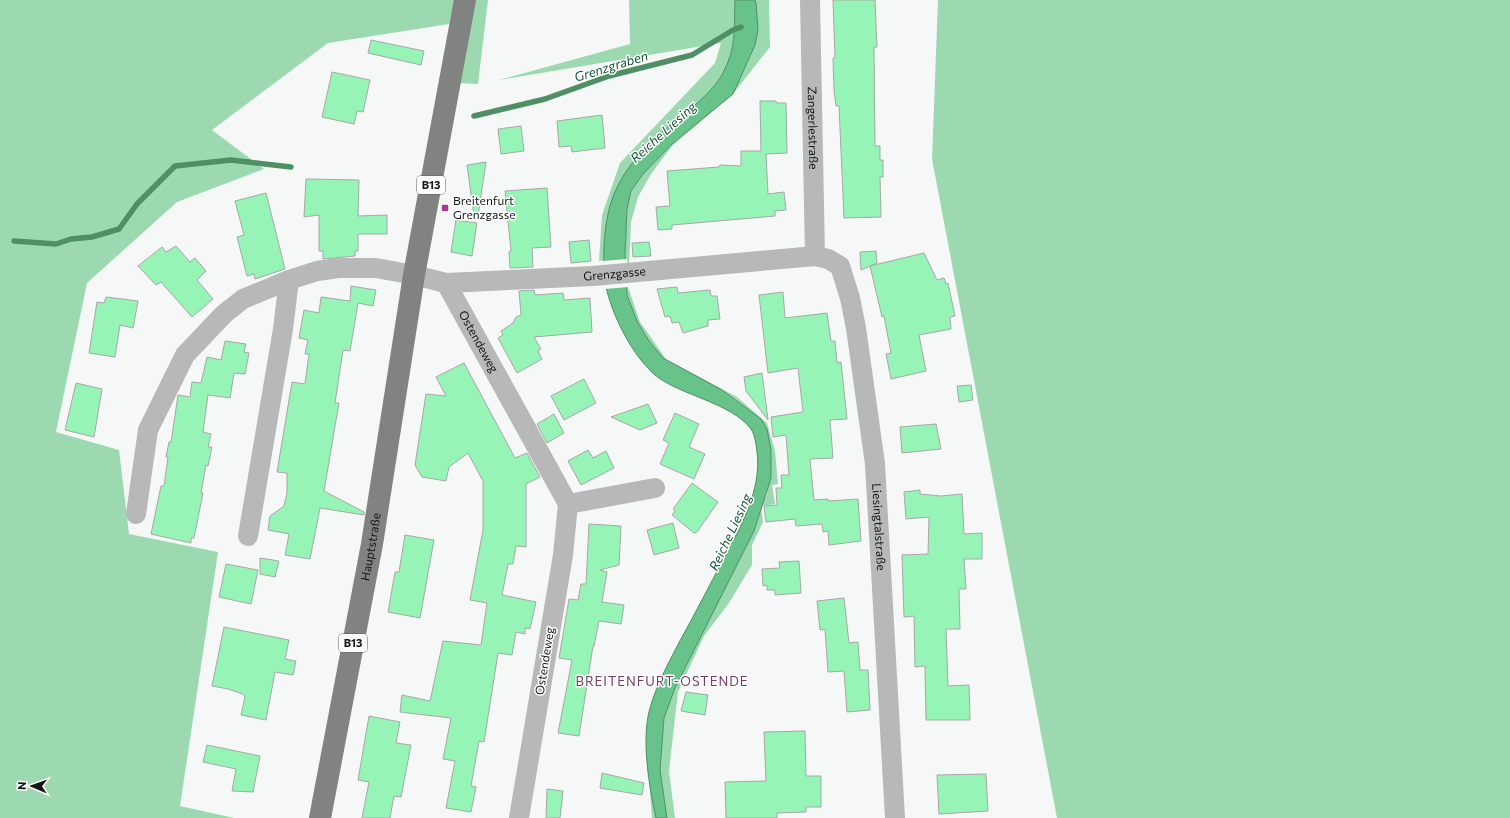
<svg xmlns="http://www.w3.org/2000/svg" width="1510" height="818" viewBox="0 0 1510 818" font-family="Commissioner,sans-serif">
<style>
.green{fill:#9dd9b0}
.water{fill:#67c389;stroke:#4e8f66}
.pier{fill:#f5f8f6}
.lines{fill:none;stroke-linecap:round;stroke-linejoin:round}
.stream{stroke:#4e8f66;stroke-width:5.5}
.building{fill:#97f4b7;stroke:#a5a8a6}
.street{stroke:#b7b8b7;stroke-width:20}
.primary{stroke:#818381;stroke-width:22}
.poi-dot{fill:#a83997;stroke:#fff;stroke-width:1.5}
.labels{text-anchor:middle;stroke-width:3;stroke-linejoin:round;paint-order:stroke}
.shield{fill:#fff;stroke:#5b5c5c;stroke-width:1}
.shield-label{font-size:11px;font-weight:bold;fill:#151616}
.street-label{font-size:12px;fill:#151616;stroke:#fff}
.poi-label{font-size:12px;fill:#151616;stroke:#fff;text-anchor:start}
.water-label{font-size:13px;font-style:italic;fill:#0f5530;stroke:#fff}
.neighbourhood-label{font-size:13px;letter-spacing:1px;fill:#743c69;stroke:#fff}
</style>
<rect width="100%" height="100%" fill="#f5f8f6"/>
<path class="green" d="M0,0h455l-6,24 -121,19 -116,87 52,39 -87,33 -90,81 -31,149 63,18 10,84 89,18 -38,254 54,12h-234z
M473,0h15l-10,84 -21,-1z
M629,0h106l-2,43 -4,19 -19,30 -58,49 -17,17 -30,80v22l-6,1 3,-46 18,-52 95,-100 6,-20 -222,37 131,-36z
M755,0h14l1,47 -37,47 -61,52 -21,28 -13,23 -7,25 -3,65 12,35 26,37 71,38 30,26 8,28 3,33 -6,1 3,19 -14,2 2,16 -11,23v20l-23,38 -25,33 -26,56 -9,79 6,47h-8l-7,-48 4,-52 11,-30 79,-157 7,-26 6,-11 -6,-75 -39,-29 -59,-32 -14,-17 -12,-20 -10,-26 -2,-40 2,-46 4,-18 12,-17 30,-31 60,-49z
M938,0h572v818h-453l-125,-659z
M647,753l9,65h-4z"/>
<path class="water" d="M735,0h20l1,3 2,27 -3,15 -22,49 -60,49 -30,31 -12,17 -4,18 -2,46 2,40 10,26 12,20 14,17 59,32 39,29 6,10 4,21v28l-17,53 -79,157 -11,30 -4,52 7,48h-11c-7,-32 -15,-79 -6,-110 7,-25 20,-48 32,-71 14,-25 27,-51 41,-77 17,-32 39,-70 34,-108 -1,-8 -2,-17 -6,-23 -19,-26 -72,-34 -96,-54 -22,-19 -41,-56 -48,-84 -5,-23 -4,-53 1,-77 8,-39 36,-68 66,-92 23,-19 42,-31 54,-60 8,-19 6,-42 7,-62z"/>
<path class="pier" d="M627,259l2,28 -24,2 -2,-28z"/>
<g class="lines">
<path class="stream" d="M474,116l71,-17 64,-23 83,-21 41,-25 8,-3
M14,241l42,3 15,-5 21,-2 27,-8 18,-25 38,-38 56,-6 60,7"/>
</g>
<path class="building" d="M833,0h42l2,47h-3l1,99h5v14h3v17h-3l1,40 -37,1 -5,-112h-3l-2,-16 -1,-32h2z
M371,40l53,11 -3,14 -53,-12z
M332,72l38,8 -7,32 -6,-1 -3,13 -32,-7z
M760,101h16l1,2h9l1,50 -21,1 2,40 16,-2 2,18 -11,1v5l-103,9v4l-14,1 -2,-23 14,-1 -3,-35 52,-4 1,-2 21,1v-15h20z
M602,115l3,33 -33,4 -1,-6 -12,1 -2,-26z
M521,126l3,25 -23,3 -3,-25z
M486,162l-8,54h-4l-7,-51z
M306,179l53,1 -1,36 29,-1v19h-29v17h-3v5l-32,3v-8h-4v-36l-15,2z
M547,188l4,59 -19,1 1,19 -23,1 -1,-16 2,-1 -6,-60z
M266,193l19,76 -30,10 -1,-5 -7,2 -10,-39 7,-2 -9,-34z
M456,220l21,3 -5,33 -21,-4z
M589,240l2,21 -20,2 -2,-21z
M649,242l2,14 -18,1 -1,-14z
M176,246l14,16 5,-4 11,13 -9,9 16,19 -21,18 -31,-35 -5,3 -18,-19 24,-19 4,5z
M876,251l1,12 -16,7 -1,-18z
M924,253l13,27 7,-2 2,6 2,-1 7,33 -5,1 1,12 -32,6 7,36 -35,8 -5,-25 5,-1 -7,-37 -2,1 -12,-51z
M351,286l25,4 -3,16 -15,-3 -8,48 -7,-1 -8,53h4l-15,88 40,21v3l-44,-7 -10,51 -25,-4 4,-21 -21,-4 2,-14 14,-10 3,-13v-20l-10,-1 15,-90 13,2 4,-30h-4l3,-14 -9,-2 5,-28 15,3 2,-16 29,4z
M677,287l1,6 32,-3 1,6h6l3,23 -12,1v6l-25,7 -4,-11 -7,1 -2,-7 -5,1 -8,-28z
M534,290l1,5 28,-2 1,7 26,-2 2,34 -58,5 7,12 -3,2 4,8 -25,14 -19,-35 5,-3 -2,-4 12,-8 3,-6 5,-2 -2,-24z
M783,292l2,26 42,-5 4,28h4l2,22 4,-1 6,57 -17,1 3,38 -23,1 4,41 14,-1v2l30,-2 3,42 -32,4 -1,-14 -5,1 -1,-8 -26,2 -1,-7 -29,3 -2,-16 13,-1 -1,-17h6l-1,-13h8l-3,-40 -13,2 -2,-20 32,-5 -5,-44 -30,5 -9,-78z
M106,297l32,4 -5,27 -13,-3 -5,32 -26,-4 8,-51 7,1z
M225,341l21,3 -2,8 5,1 -4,21 -11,-1 -4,25 -22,-3 -5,37 8,2 -3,13h4l-4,19 -2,-1 -5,28h2l-9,45h-3v5l-40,-9 10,-48h3l4,-29h-2l3,-15h2l7,-47 12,2 2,-15 9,1 6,-26 14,3z
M464,363l51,95 12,-5 13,24 -14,7v63l-10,-1 -3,18h-5l-6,31 34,7 -6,27 -5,-1v6l-9,-2 -4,23 -14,-2 -14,89 -5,-1 -8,45 5,1 -5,25 -25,-4 9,-47 -12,-2 8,-41 -51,-6 2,-17 28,6 13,-60 38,4 6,-42 -17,-3 13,-70v-49l-15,-28 -19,14 -3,14 -24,-4 -7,-12 11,-71 20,2 -10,-19z
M762,373l6,47 -22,-29 -2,-14z
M584,379l12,24 -32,17 -13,-24z
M76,383l26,6 -8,48 -29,-7z
M971,385l2,15 -14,2 -2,-16z
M648,404l9,19 -17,7 -29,-13z
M675,413l24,11 -10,23 16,7 -11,25 -34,-15 9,-21 -6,-3z
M554,414l10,19 -17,10 -10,-19z
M936,424l5,25 -39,4 -2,-26z
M588,450l5,8 13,-7 8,17 -33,17 -13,-24z
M692,483l26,19 -21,30 -3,1 -22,-18 3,-4 -2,-2z
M920,490v4l21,2 21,-2 2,40 18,-1v26h-18l2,30h-7l1,40h-14l2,57 21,-1 1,35h-44l-1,-54 -10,1 -1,-51 -10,1 -2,-62 26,-1 1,-37 -23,2 -2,-27z
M673,523l6,25 -25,7 -7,-25z
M589,524l32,2 -2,39 -19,5 7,2 -5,30 22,3 -3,19 -22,-3 -5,25h-1l-14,90 -21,-3 14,-73 -13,-2 10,-59 9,1 3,-16h5z
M405,535l29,5 -14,78 -32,-6 7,-40h4z
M260,558l19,3 -4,16 -15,-3z
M799,561l2,32 -26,2v-5h-8v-5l-4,1 -1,-17 18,-1 -1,-6z
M226,564l32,6 -7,34 -32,-7z
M844,598l5,45 9,-1 2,28h8l2,40 -23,2 -3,-41 -16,1 -3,-43 -5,1 -3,-29z
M224,627l65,13 -4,19 11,2 -3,14 -18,-3 -9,48 -25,-5 4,-18 -2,-3 -15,-5 -16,-3z
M686,692l22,3 -3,20 -24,-4z
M369,716l31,6 -4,21 15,2 -10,52 -7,-1 -4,22h-28l7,-36 -11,-2z
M805,731l1,45h15v31h-15v5l-29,1v5h-51l-1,-36 41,-1 -2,-49z
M207,745l53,11 -7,36 -21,-1 4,-22 -33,-7z
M602,773l42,10 -2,12 -42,-7z
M986,774l2,37 -49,3 -2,-39z
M547,789l16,2 -3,27h-14z"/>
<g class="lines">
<g class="street">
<path id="s1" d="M810,0l5,256"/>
<path id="s2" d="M446,283l122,221 -5,51 -44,263"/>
<path d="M568,504l87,-16"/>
<path id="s3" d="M136,514l12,-84 37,-75 39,-41 19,-15 46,-19 28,-9 22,-3h37l38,7 32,8 147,-7 222,-20 13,3 12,7 10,32 6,30 19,136 20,354"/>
<path d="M248,536l35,-207 6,-49"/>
</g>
<path class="primary" id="s4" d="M320,818l52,-274 42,-269 51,-275"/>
</g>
<rect class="poi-dot" x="441" y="204" width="8" height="8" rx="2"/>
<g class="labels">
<g class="shield">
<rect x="417" y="176" width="28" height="18" rx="3"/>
<rect x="339" y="634" width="28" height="18" rx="3"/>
</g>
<g class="shield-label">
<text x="431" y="189">B13</text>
<text x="353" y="647">B13</text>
</g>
<g class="street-label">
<text dy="4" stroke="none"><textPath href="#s1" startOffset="128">Zangerlestraße</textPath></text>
<text dy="4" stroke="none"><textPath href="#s3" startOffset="628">Grenzgasse</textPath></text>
<text dy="4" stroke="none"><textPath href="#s2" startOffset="67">Ostendeweg</textPath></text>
<text dy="4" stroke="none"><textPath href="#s3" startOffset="1121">Liesingtalstraße</textPath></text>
<text dy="4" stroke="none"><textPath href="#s4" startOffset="276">Hauptstraße</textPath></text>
<text transform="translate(545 661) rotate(-81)" y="4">Ostendeweg</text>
</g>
<g class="poi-label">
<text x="453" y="205">Breitenfurt<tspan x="453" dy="14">Grenzgasse</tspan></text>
</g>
<g class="water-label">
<text transform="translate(611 66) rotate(-17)" y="5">Grenzgraben</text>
<text transform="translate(663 132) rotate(-42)" y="5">Reiche Liesing</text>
<text transform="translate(730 532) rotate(-65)" y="5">Reiche Liesing</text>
</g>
<g class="neighbourhood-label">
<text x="662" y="686">BREITENFURT-OSTENDE</text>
</g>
</g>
<g transform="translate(32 786) rotate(272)" stroke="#ffffff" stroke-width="3" paint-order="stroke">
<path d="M0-3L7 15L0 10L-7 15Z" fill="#151616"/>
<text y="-6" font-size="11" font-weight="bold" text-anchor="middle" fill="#151616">N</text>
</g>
</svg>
